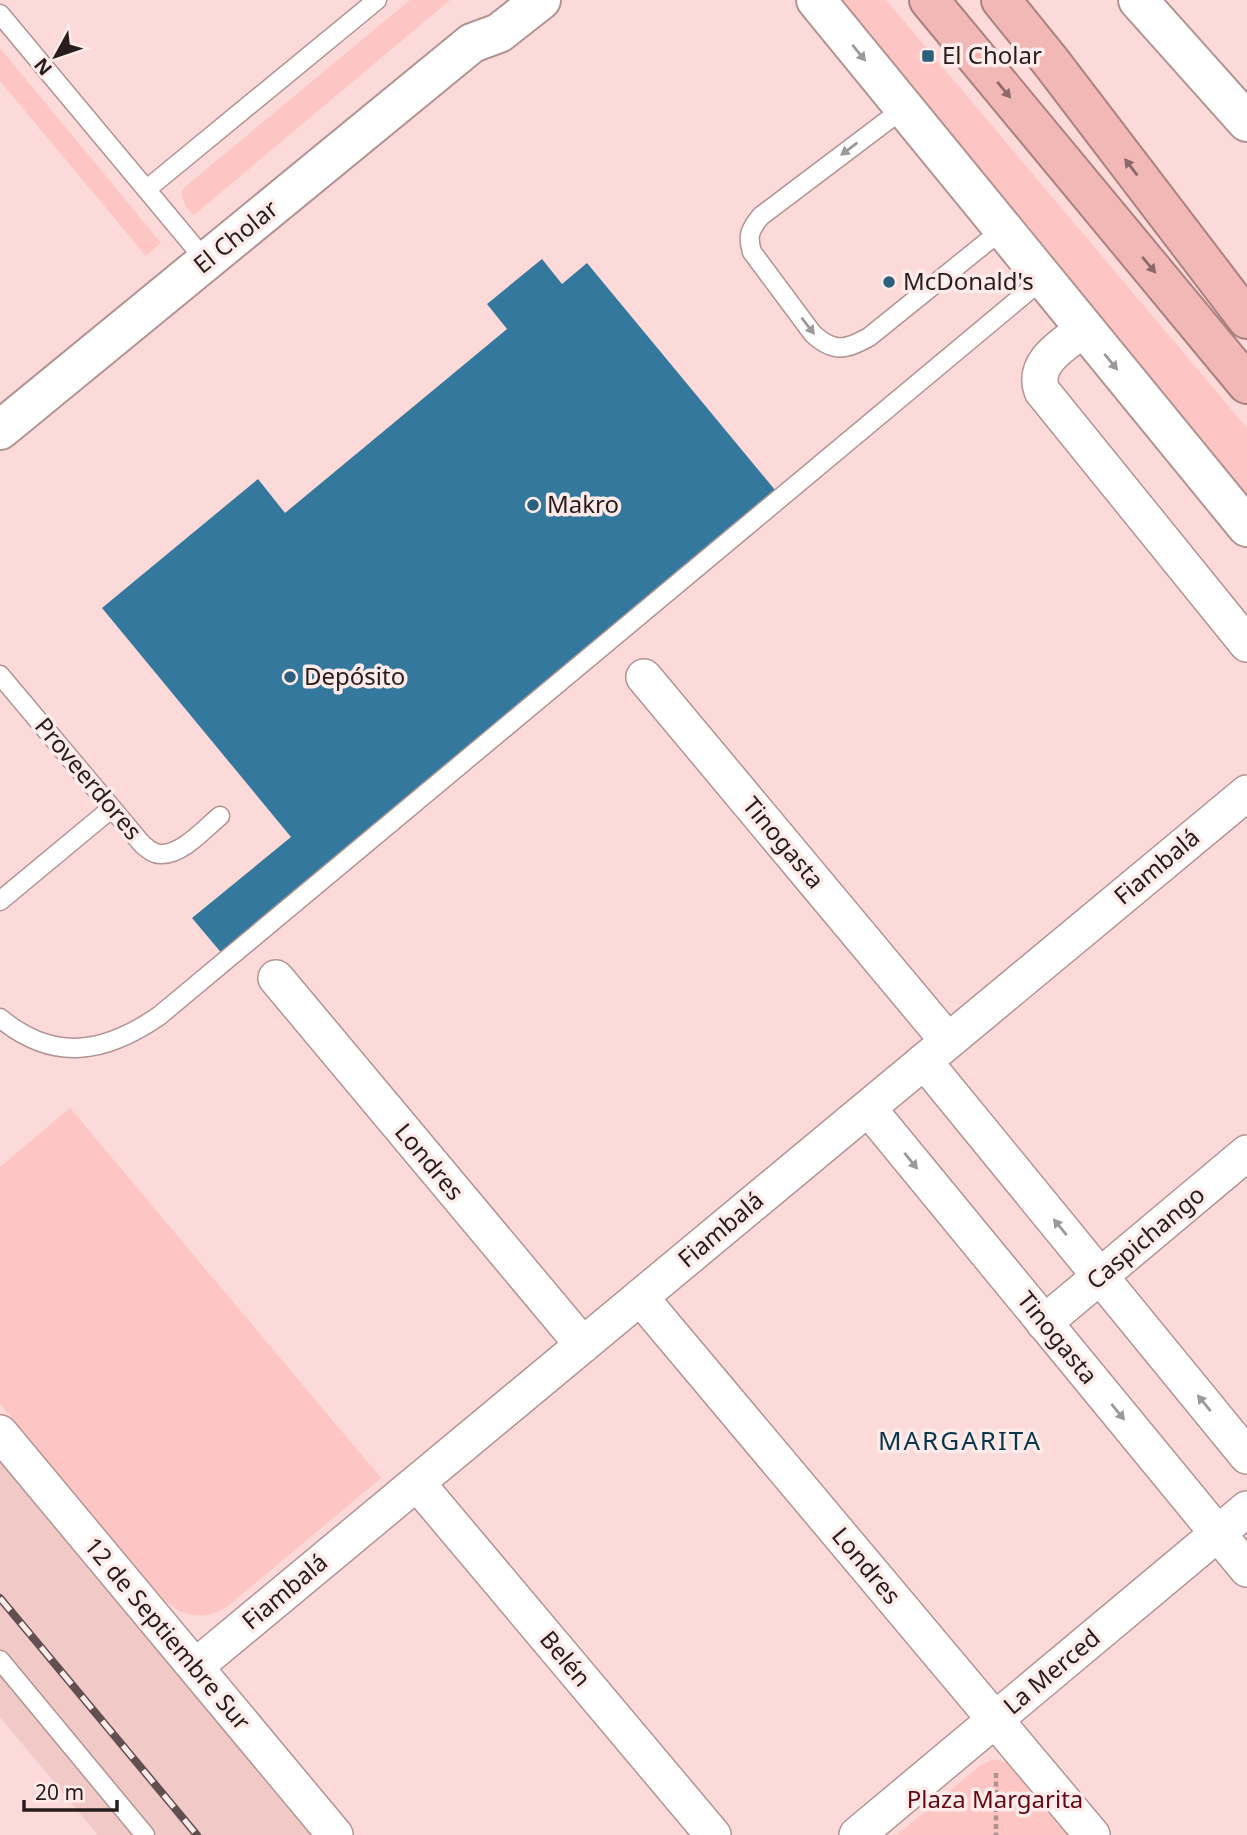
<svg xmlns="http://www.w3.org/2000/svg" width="1247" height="1835" viewBox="0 0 1247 1835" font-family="'Noto Sans',sans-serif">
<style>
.built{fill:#f1cac8}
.green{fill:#fdc5c3}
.building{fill:#35789d}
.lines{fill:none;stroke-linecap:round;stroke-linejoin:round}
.lane-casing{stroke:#b29493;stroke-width:21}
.street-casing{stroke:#b29493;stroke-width:38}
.secondary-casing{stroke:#b29493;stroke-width:42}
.highway-casing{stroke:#ab8280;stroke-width:42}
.path{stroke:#ad9493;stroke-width:4.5;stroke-dasharray:5 3.5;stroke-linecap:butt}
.lane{stroke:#fff;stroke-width:18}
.street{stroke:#fff;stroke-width:35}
.secondary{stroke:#fff;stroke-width:38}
.highway{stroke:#f1b8b6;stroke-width:38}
.rail-casing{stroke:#61504f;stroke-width:8}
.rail{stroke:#ffebea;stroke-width:5;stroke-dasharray:16;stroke-linecap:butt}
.oneway{fill:#9e9999}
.oneway2{fill:#8c6a69}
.poi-dot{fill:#2c607d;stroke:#ffebea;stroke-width:2.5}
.labels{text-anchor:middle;stroke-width:7;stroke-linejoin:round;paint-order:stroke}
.poi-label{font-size:24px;fill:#281d1c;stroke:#ffebea;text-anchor:start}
.street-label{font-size:24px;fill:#281d1c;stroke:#ffebea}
.park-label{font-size:24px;fill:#620916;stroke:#ffebea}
.neighbourhood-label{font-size:26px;letter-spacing:2px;fill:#0a364c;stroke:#ffebea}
</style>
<rect width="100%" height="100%" fill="#fbdad9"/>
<path class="built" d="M0,1457l315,378h-217l-98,-118z"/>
<path class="green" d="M410,0h40l-256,215 -8,-8 -5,-14 5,-7z
M840,0h46l361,428v72z
M0,48l161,195 -15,13 -146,-175z
M70,1108l311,370 -153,128c-23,15 -44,12 -64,-6l-164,-196v-237z
M992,1760h7l12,5 59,70h-173l84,-70z"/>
<path class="building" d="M542,259l20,25 25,-21 193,233 -556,460 -32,-38 99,-81 -189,-229 156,-129 27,34 222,-184 -20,-25z"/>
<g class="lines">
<defs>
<path id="lane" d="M0,14l206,247
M904,108l-143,108c-11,13 -14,20 -9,36l61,82c21,19 33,16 56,3l134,-108
M147,189l230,-189
M0,675l142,169c6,5 12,11 20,10 21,0 43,-26 58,-38
M0,901l112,-93
M0,1018c54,45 105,35 159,-2l885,-738
M0,1660l145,175"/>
<path id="street" d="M1084,329c-19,15 -53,33 -42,62l205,253
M644,677l304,364
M276,978l307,367
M924,1061l323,395
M868,1108l379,461
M640,1297l452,538
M1044,1323l203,-170
M0,1433l335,402
M417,1483l296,352
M195,1667l1052,-874
M857,1835l390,-326"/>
<path id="secondary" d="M816,0l431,527
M1138,0l109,122
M0,430l472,-387 27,-10 42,-33"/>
<path id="highway" d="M929,0l318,384
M1001,0l50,62 196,257"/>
</defs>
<use href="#lane" class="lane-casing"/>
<use href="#street" class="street-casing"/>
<use href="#secondary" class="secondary-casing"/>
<use href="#highway" class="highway-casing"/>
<path class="path" d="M996,1773v62"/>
<use href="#lane" class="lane"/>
<use href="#street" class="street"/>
<use href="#secondary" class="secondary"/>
<use href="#highway" class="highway"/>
<defs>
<path id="rail" d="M0,1598l197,237"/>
</defs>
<use href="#rail" class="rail-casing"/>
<use href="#rail" class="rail"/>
</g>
<defs><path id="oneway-solid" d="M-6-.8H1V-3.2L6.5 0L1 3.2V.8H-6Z" transform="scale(1.75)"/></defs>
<g class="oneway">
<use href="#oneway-solid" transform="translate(859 53) rotate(51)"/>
<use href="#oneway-solid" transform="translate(849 149) rotate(143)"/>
<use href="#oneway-solid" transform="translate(808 326) rotate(52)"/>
<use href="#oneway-solid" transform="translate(1111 362) rotate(51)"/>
<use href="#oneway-solid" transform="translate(911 1161) rotate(51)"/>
<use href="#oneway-solid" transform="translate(1060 1227) rotate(-129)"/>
<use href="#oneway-solid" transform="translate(1204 1403) rotate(-129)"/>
<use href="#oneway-solid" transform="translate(1118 1412) rotate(51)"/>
</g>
<g class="oneway2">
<use href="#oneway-solid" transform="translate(1004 90) rotate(50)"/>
<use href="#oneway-solid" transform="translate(1131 167) rotate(-127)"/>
<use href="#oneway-solid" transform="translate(1149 265) rotate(50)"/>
</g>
<g class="poi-dot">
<rect x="921" y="49" width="14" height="14" rx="3.5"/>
<circle cx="889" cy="282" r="7"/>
<circle cx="533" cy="505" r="7"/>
<circle cx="290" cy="677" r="7"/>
</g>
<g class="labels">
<g class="poi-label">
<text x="942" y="64">El Cholar</text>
<text x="903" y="290">McDonald's</text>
<text x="547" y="513">Makro</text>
<text x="304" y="685">Depósito</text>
</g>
<g class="street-label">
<text transform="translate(236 237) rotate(-39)" y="8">El Cholar</text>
<text transform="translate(88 779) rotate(50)" y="8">Proveerdores</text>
<text transform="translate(783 843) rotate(50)" y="8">Tinogasta</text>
<text transform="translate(1157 867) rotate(-40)" y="8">Fiambalá</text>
<text transform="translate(429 1162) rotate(50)" y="8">Londres</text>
<text transform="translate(721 1230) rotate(-40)" y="8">Fiambalá</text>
<text transform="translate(1146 1238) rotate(-40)" y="8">Caspichango</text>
<text transform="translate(1057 1338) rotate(51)" y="8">Tinogasta</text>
<text transform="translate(866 1566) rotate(50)" y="8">Londres</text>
<text transform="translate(285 1592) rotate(-40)" y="8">Fiambalá</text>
<text transform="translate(167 1634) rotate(50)" y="8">12 de Septiembre Sur</text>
<text transform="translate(565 1659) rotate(50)" y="8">Belén</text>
<text transform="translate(1052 1672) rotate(-40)" y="8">La Merced</text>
</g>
<g class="park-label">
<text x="995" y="1808">Plaza Margarita</text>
</g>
<g class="neighbourhood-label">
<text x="960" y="1450">MARGARITA</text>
</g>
</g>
<g transform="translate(56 56) rotate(230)" stroke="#ffebea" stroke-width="5" paint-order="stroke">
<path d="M0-5L12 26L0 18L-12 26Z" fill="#281d1c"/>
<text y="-10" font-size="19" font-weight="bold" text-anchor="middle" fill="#281d1c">N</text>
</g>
<path d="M24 1800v10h93v-10" fill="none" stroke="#281d1c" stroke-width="3.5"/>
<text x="35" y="1800" font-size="21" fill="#281d1c" stroke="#ffebea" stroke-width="5" paint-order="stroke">20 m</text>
</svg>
